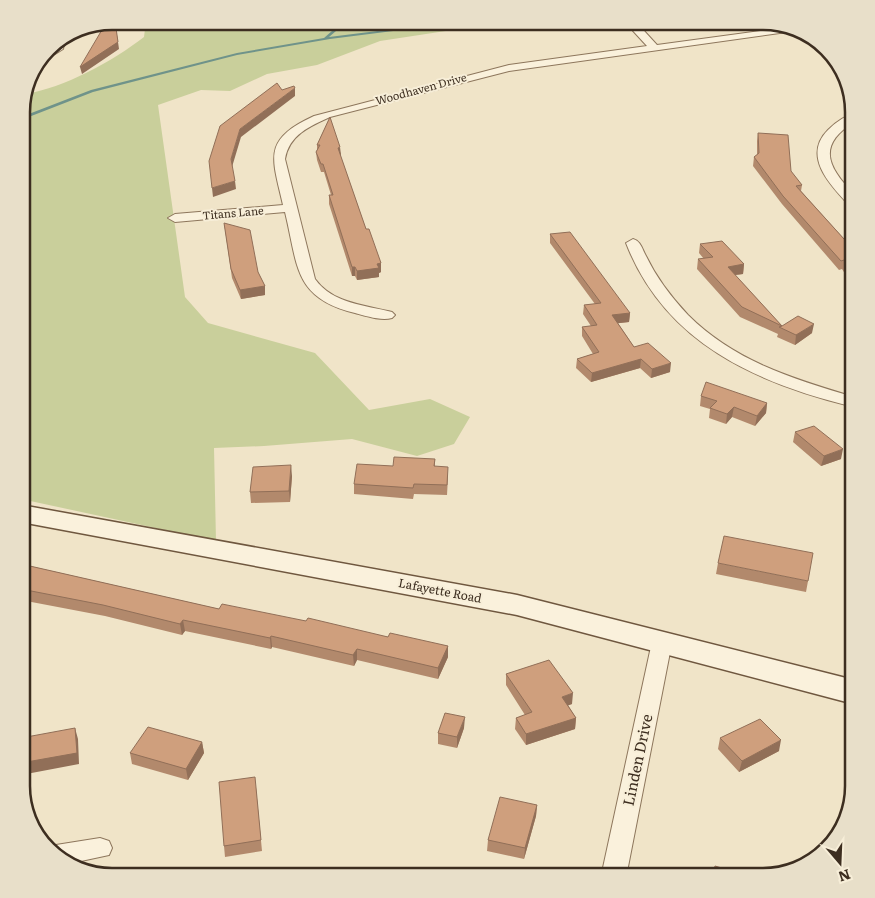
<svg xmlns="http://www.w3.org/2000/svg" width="875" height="898" viewBox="0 0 875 898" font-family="Literata,serif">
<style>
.green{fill:#c9cf9b}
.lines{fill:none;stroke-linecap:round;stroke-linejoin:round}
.stream{fill:#6f938a;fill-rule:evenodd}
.minor-casing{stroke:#8d765c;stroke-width:2}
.secondary-casing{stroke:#6f573f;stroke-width:3}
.minor{fill:#faf1dc;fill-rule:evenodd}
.secondary{fill:#faf1dc;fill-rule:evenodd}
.wall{fill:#b2896c}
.shaded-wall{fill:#916f58}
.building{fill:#cf9f7d;stroke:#916f58}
.labels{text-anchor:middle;stroke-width:4;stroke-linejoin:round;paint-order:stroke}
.far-street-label{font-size:11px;fill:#3d2e20;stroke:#f7eed8}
.street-label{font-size:12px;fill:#3d2e20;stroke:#f7eed8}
.near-street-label{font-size:15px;fill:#3d2e20;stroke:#f7eed8}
.rim{fill:none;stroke:#3d2e20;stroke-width:2.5}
</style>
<rect width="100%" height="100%" fill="#f0e4c8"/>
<path class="green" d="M146,21h216l28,4 31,-4h113l-13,5 -49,1 -92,14 -63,24 -50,9 -37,17 -29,-1 -43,15 27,192 23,26 107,30 54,57 61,-11 40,18 -16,27 -37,12 -65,-17 -88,7 -50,2 2,93 -195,-42v-394l4,-11c39,-6 88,-33 119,-57z"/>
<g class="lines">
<path class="stream" d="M322,21h4v2l8,3 2,5 -7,6 129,-16h14l-142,18 -93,16 -144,37 -72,28v-3l70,-27 146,-37 87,-15 8,-7 -2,-4 -7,-2z"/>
<defs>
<path id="minor" d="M624,21h11l22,24 132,-18 12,3 -292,41 -179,46c-20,9 -41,18 -45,42l30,120c18,25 50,26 77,33l3,3 -3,3c-11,3 -26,-2 -37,-5 -62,-15 -57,-48 -70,-101l-110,10 -7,-4 7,-4 108,-9c-11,-48 -21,-65 31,-89l195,-51 138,-19z
M65,39l-2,10 -19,12 -6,1 17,-19z
M854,114v8c-37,23 -27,45 0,72v12l-5,-1c-19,-20 -47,-49 -21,-75 7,-7 16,-14 26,-16z
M633,239c8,2 9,10 13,17 10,21 26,42 42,59 46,46 105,64 166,82v10c-98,-24 -189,-64 -228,-164z
M662,635l7,2 3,5 -46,235h-25l51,-235 3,-5z
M100,838l9,3 3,7 -3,7 -42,9 -20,-16 9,-3z"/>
<path id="secondary" d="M21,505l496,90 337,85v24l-337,-89 -496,-93z"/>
</defs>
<use href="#minor" class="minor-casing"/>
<use href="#secondary" class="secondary-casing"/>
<use href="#minor" class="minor"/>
<use href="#secondary" class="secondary"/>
</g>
<path class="wall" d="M330,117l11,38h-1l26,74 15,34v9l-2,1v4l-22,3 -2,-4h-3l-23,-72v-9h2l-7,-23h-3l-4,-12 -1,-8 1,-2v-5z
M758,133l44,52 -1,6 53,59v38l-12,-19 -3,1 -57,-66 -29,-38 1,-9 3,-2v-14z
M224,223l34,49 7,14v9l-24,4 -9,-21z
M550,234l80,79 -1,9 -11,1 16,24 36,25 -19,6 -11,-10 -49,14 -15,-14 1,-9 16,-5 -11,-18v-9l9,-1 -8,-12 1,-9 11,-1 -45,-61z
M700,244l44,20 -1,10 -8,1 47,51 30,7 -17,12 -18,-8 1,-3 -38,-17 -43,-48 1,-10h6l-5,-6z
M701,396l66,7 -1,10 -11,13 -23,-9 -6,7 -17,-6 1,-9 -10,-3z
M795,432l46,27 -20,7 -28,-24z
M435,459v7l13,11 -1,18 -33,-1 -1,5 -59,-5v-10l39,-18z
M292,476l-2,26 -39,1 -1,-11z
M718,563l90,18 -2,11 -90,-18z
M21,564l198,45 87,12 82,16 60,9v11l-10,22 -81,-19 -3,6 -82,-19 -1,2 -86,-18 -3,4 -77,-19 -84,-16z
M506,674l66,30 -4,1 8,13 -1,11 -49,16 -11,-16 1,-11 9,-3 -19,-30z
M464,728l-7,20 -19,-4v-11z
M720,738l59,13 -40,21 -21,-23z
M202,742l2,11 -16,27 -56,-16 -2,-11z
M854,757v29l-2,9h-3z
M256,788l6,63 -37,6 -1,-11z
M537,805l-1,11 -12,43 -37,-8 1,-11z"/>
<path class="shaded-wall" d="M115,21l4,28 -37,25 -2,-7z
M295,88v8l-54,41 -9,30 -1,-8 9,-30z
M340,147l1,8 -3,2v-9z
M235,181l1,8 -23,8 -1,-9z
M381,263v9l-2,1v4l-22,3v-9l20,-7z
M744,264l-1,10 -17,2 2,-9z
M352,267h3v9h-3z
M265,286v9l-24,4 -1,-9z
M630,313l-1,9 -18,2 1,-9z
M814,324l-2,9 -17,12 1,-10z
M641,359l-1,9 -49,14 1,-9z
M671,363l-1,9 -19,6 1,-9z
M767,403l-1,10 -11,13 2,-10z
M734,407l-2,10 -6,7 1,-10z
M843,449l-2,10 -20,7 3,-10z
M291,465l1,11 -2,26 -1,-11z
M183,620l2,11 -3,4 -2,-11z
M271,636l1,11 -1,2 -1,-11z
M448,646v11l-10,22v-11z
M357,649v11l-3,6 -1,-11z
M573,693l-1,11 -11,4 1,-11z
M465,717l-1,11 -7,20v-11z
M576,718l-1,11 -49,16v-11z
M75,728l3,11 1,25 -58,11v-12z
M781,740l-2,11 -40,21 3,-11z
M202,742l2,11 -16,27 -2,-11z
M537,805l-1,11 -12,43 1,-11z"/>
<path class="building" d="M112,21h3l3,21 -38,25 26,-44z
M277,83l5,7 12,-4 1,2 -55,41 -9,30 4,22 -23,7 -3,-27 11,-35z
M330,117l10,30 -2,1 28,81h3l12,34 -4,1 2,4 -22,3 -2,-4h-3l-23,-72h4l-10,-31h-2l-5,-12 4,-7h-3z
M758,133l30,2 3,36 11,14 -6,1 58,64v25l-10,-15 -3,1 -58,-65 -29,-39 5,-4z
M224,223l26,7 8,42 7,14 -25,4 -9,-21z
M570,232l60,81 -18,2 22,32 14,-4 23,20 -19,6 -11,-10 -49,14 -15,-14 22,-7 -17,-25 15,-2 -13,-20 17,-2 -51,-69z
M722,241l22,23 -16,3 54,59 16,-10 16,8 -18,11 -17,-8 3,-1 -40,-19 -44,-48 15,-2 -13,-13z
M706,382l61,21 -10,13 -23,-9 -7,7 -17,-6 7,-7 -16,-5z
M814,426l29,23 -19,7 -29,-24z
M394,457l41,2 -1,7 14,1 -1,18 -33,-1 -1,4 -59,-4 3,-20 36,2z
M291,465l-2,26 -39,1 3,-25z
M724,536l89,17 -5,28 -90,-18z
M21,564l198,45 3,-5 84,17 2,-3 80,19 2,-4 58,13 -10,22 -81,-19 -4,6 -82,-19 -1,2 -87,-18 -3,4 -77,-19 -82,-16z
M549,660l24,33 -11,4 14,21 -50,16 -10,-16 16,-6 -26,-38z
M445,713l20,4 -8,20 -19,-4z
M760,719l21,21 -39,21 -22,-23z
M148,727l54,15 -16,27 -56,-16z
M75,728l2,25 -56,10v-25z
M255,777l6,63 -37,6 -5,-64z
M500,797l37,8 -12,43 -37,-8z
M715,866l37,11h-40z"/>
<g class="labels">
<g class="far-street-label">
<text transform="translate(421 89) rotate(-15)" y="4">Woodhaven Drive</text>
<text transform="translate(233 213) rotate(-5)" y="4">Titans Lane</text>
</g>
<g class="street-label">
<text transform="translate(440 591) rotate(11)" y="4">Lafayette Road</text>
</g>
<g class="near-street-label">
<text transform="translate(638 760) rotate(-78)" y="5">Linden Drive</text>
</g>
</g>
<path d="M0 0H875V898H0ZM112 30H763A82 82 0 0 1 845 112V786A82 82 0 0 1 763 868H112A82 82 0 0 1 30 786V112A82 82 0 0 1 112 30Z" fill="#e8dfc9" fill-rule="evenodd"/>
<path class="rim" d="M112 30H763A82 82 0 0 1 845 112V786A82 82 0 0 1 763 868H112A82 82 0 0 1 30 786V112A82 82 0 0 1 112 30Z"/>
<g transform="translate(840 863) rotate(161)" stroke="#f7eed8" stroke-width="4" paint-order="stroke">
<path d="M0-4L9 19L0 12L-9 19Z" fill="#3d2e20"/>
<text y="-8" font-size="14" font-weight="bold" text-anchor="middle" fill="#3d2e20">N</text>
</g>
</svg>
